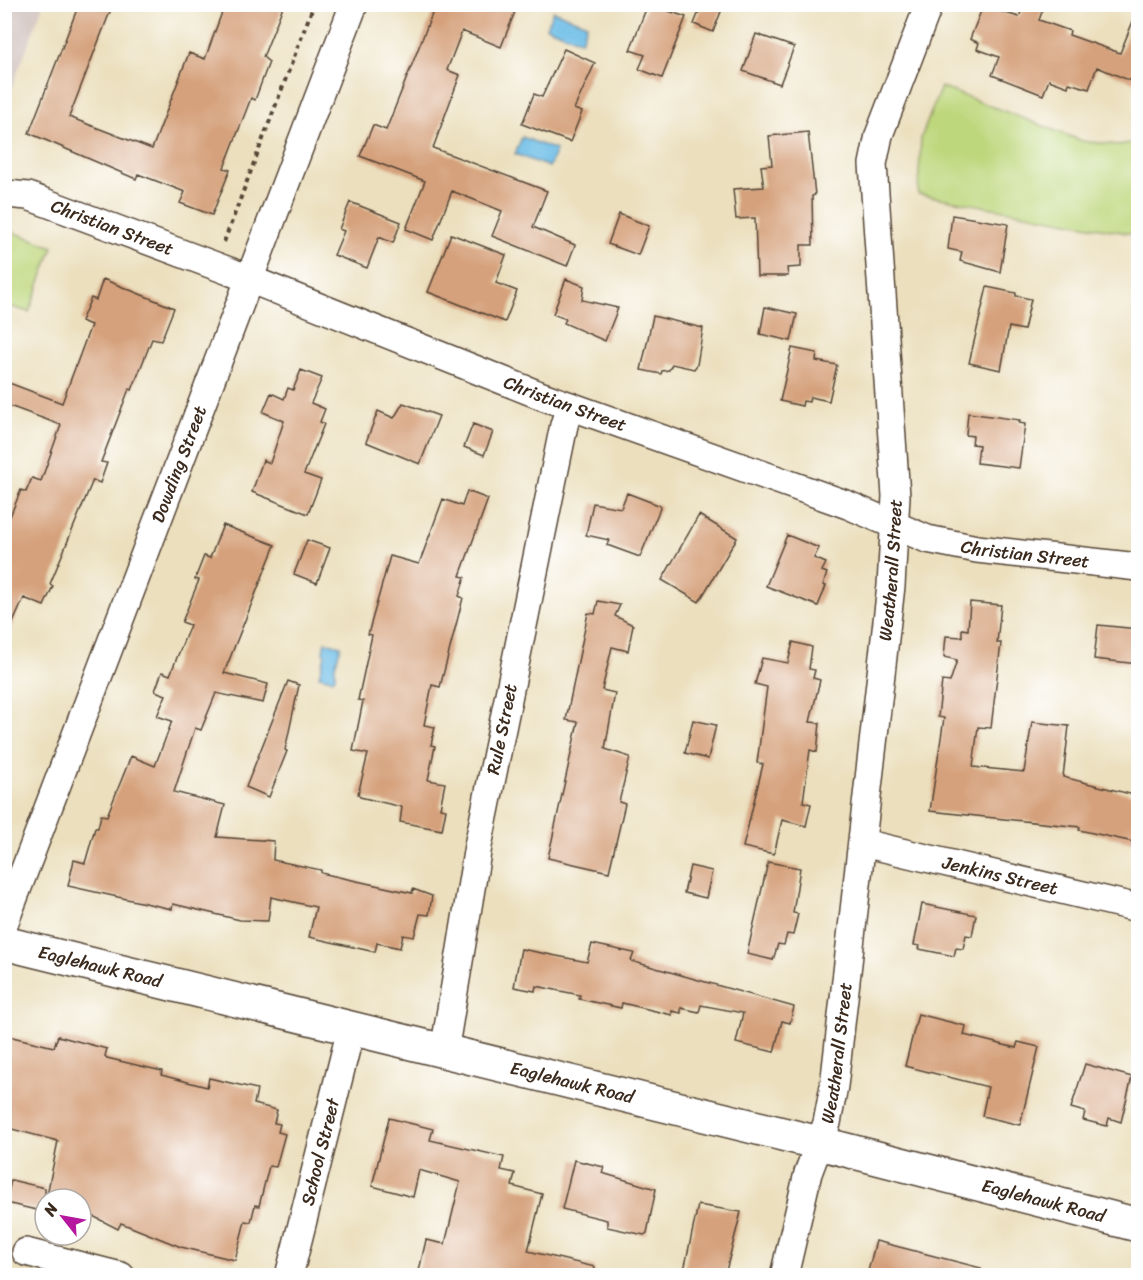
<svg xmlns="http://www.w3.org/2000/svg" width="1143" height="1280" viewBox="0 0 1143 1280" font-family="Sriracha,sans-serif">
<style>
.industrial{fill:#cfc0bb}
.green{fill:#bdd77c;stroke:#7c804d;stroke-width:1.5}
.water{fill:#6abce6;stroke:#527382;stroke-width:1.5}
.building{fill:#d5a17b}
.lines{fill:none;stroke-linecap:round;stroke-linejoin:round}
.minor-casing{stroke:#554536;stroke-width:30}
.major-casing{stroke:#554536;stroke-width:36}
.path{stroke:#554536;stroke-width:4;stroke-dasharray:4.5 4.5;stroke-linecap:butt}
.minor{stroke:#fff;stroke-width:27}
.major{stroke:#fff;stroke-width:33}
.labels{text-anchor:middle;stroke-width:5;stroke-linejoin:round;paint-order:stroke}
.street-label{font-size:18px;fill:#3b2a1e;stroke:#fff}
</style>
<rect width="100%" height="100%" fill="#fff"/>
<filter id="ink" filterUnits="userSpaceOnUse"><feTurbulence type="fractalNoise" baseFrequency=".0167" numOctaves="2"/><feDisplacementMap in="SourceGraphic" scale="12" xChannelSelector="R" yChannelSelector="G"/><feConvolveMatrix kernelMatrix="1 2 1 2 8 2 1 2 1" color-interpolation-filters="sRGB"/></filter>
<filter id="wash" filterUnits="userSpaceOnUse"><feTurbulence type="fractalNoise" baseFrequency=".008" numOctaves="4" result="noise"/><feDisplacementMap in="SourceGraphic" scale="24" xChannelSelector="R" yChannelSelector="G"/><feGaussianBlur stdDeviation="1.35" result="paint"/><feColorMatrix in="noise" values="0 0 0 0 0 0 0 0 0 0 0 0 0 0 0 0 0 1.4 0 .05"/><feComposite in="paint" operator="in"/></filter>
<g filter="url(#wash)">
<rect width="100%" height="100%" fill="#ebdfbd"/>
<path class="industrial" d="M5,4l38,1 -38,101 -1,-101z"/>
<path class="green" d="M941,87l141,54 36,4 20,-3v93l-220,-41 3,-56z
M5,229l48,18 -24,65 -24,-7z"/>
<path class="water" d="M553,11l34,13 -6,17 -35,-14z
M522,137l34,13 -7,17 -34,-13z
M325,642l16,4 -6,20v11l-3,2 -13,-3 6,-21 -2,-4z"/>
<g id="blocks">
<path class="building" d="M79,4h34l-44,113 83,32 37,-96 16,6 20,-55h59l-21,53 6,5 -14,38 -4,-2 -27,70 6,2 -18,45 -32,-12 5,-11 -47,-18 -2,5 -107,-46z
M436,4h82l-17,43 -39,-16 -15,39 13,5 -27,73 114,43 -14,36 42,18 -8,21 -75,-30 10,-25 -50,-20 -19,49 -27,-11 19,-48 -65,-25 13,-31 13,5z
M648,4l38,13 -24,61 -23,-9 6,-14 -15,-5z
M702,4l20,5 -9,23 -19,-8z
M1024,4h21l-6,16 31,11 -1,4 51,18 18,-44v75l-41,-17 -8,22 -20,-6 -1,4 -19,-7 -6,15 -51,-20 7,-18 -22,-8 2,-6 -9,-4 13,-33 36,11z
M756,34l38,13 -14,37 -37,-13z
M564,49l31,14 -21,46 8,3 -12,30 -48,-18 12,-30 8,3z
M808,132l7,63 -3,1 1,49h-12v22l-14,1 1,8h-31l-2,-58 -19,1 -3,-30 31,-2 -3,-21 11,-1 -3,-29z
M350,202l51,20 -8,21 -14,-6 -12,31 -33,-13 10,-24 -5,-2z
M619,214l30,12 -11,29 -30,-11z
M952,215l56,9 -8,48 -40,-11 2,-9 -14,-3z
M451,234l55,21 -10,28 21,8 -12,31 -77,-30z
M103,279l71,29 -13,33 -9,-2 -20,51 -3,-1 -28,73 6,1 -7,20 -7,-3 -43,104 3,2 -9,20 -20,-8 -20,45v-112l17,-41 5,2 6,-14 9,3 20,-56 -57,-21v-23l58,22 29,-78 -10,-4 10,-23 5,2z
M566,279l18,7 -2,14 36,8 -13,33 -41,-18 2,-4 -13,-5z
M987,287l29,6v3l15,3 -7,31 -15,-3 -8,43 -32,-7z
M765,307l32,7 -6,27 -31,-7z
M653,316l50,12 -6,37 -3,4 -22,-5 -3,6 -7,1 -1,3 -20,-4z
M792,348l25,5 -1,8 21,4 -8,36 -19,-4 -1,5 -6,-1 -1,5 -22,-5z
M301,370l21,8 -11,25 14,6 -5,13 4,2 -20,50 17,6 -13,34 -56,-22 11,-32 7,3 14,-42 -21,-9 8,-19 13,6 4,-11 5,2z
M403,403l36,13 -19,48 -54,-22 12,-31 16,7z
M968,413l52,7 -1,3 6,1 -6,44 -42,-5 2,-18 -7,-1 1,-8 -7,-1z
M473,424l20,8 -9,23 -20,-8z
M467,491l21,8 -28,77 5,1 -6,19 4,2 -23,89 -8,-2 -8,40 11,2 -4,18 4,1 -7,34 17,3 -5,25 6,1 -4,21 -42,-8 2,-15 -42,-10 -2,-3 10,-40 -15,-3 10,-50 -5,-1 14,-65 -4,-1 22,-78 29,8 24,-65 19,7z
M627,493l34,13 -21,51 -33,-12 2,-5 -23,-5 7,-32 28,5z
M699,515l38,23 -38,64 -37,-22z
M223,525l52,20 -51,128 44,11 -5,19 -47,-10 -15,37 -6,-2 -21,64 51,13 -8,32 57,4 -1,19 48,10v3l22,5 69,15 1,-4 19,7 -3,19 -9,-1 -6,23 -11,-2 -3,13 -23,-5 -2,9 -66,-15 7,-30 -45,-10 -3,24 -28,-1 -67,-16 -1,5 -104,-23 6,-26 11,3 10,-35h3l3,-13 6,1 24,-60 24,10 17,-45 -15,-5 9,-21 -11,-4 7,-19 8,3 20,-50 -8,-3 17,-42 -4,-1 9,-23 6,2z
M787,535l32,13 -5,10 12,5 -4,8 5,2 -4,12 3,1 -8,20 -52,-20z
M307,540l23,8 -13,35 -23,-9z
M598,601l22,4 -5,11 18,9 -5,26 -16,-4 -10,43 13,3 -10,56 25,8 -11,45 6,2 -16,68 -61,-14 30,-136 -12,-2 22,-107 7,1z
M970,602l31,3 -4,38h4l-10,85 -13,-1 -5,40 51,5 8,-50 37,4 -6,51 75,19v47l-59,-13 1,-3 -150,-16 14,-93 -6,-1 4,-36 8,1 7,-22 -13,-3 2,-21 16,1v-8l6,1z
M1098,625l40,4v35l-44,-5z
M793,642l19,5 -3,22 6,1 -2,8 7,2 -10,42 10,1 -3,29 -7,-2 -7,52 8,2 -5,22 -24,-6 -8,34 -31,-7 20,-83 -6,-1 10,-76 -12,-3 7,-26 26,5z
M288,681l11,4 -14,65 2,1 -18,46 -23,-10z
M693,720l23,5 -8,34 -23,-6z
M768,862l32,6 -7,45 5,1 -5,21 -6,-1 -3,11 -6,-1 -5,16 -26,-6z
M690,866l22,5 -6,27 -22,-5z
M922,904l54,11 -4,21 -6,-1 -3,14 -7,-1 -2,8 -35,-7 1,-3 -6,-1z
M592,944l42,9 -3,8 163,46 -4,16 -8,-2 -8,31 -38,-9 7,-30 -42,-8 -2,7 -18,-4v5l-9,-2v4l-50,-12 -1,5 -42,-9 1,-4 -44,-9 -1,5 -21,-4 7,-38 66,13z
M918,1014l48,12 -2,9 52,13 2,-6 21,5 -19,78 -38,-9 6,-29 -83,-21z
M4,1035l50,12 4,-11 49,13 -2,7 2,2 55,13 -1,4 46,12 2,-9 48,11 -3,15 23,6 -3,13 6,1 -2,8 7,2 -9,33 -7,-1 -10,40 -4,-1 -4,17 -6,-1 -10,39 -54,-13 -60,-24 -3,6 -37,-19v-11h-25l-9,-4 11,-54 -54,-14z
M1085,1064l47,13 -11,45 -12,-4 -2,8 -24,-6 2,-8 -14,-4z
M389,1118l44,11 -3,11 74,17 -3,13 14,3 -3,13 30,8 -14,57 67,16 -1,8h-176l8,-35 19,4 15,-62 -41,-12 -6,27 -41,-11z
M574,1160l30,7 -2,6 54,16 -9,44 -3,2 -37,-8v-7l-45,-11z
M11,1180l34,8v24l-39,-9z
M698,1205l43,7 -16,63h-42z
M876,1241l105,27 -1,7h-113z"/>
</g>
</g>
<g filter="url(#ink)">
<use href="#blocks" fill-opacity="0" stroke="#554536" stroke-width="1.5"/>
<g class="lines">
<defs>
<g id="minor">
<path id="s1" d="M6,194l22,2 201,75 313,125 306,109 79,34 50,10 161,18"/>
<path id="s2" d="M863,843l275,65"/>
<path id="s3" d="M4,924l350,-920"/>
<path id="s4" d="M444,1052l34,-206 86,-421 6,-19"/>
<path d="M26,1252l95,24"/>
<path id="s5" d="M289,1276l62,-247"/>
<path id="s6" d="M784,1276l24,-103 19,-50 7,-37 57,-500 5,-90 -23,-332 6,-29 50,-131"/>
</g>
<g id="major">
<path id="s7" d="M4,943l815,200 319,82"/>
</g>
</defs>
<use href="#minor" class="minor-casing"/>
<use href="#major" class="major-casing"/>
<path class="path" d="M224,242l90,-238"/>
<use href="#minor" class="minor"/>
<use href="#major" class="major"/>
</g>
</g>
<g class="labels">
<g class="street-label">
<text dy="6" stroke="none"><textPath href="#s1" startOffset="112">Christian Street</textPath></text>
<text dy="6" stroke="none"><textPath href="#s1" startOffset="598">Christian Street</textPath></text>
<text dy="6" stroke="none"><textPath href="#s3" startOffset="492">Dowding Street</textPath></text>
<text dy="6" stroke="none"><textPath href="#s1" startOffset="1084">Christian Street</textPath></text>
<text dy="6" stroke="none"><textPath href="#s6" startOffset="716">Weatherall Street</textPath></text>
<text dy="6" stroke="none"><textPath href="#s4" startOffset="328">Rule Street</textPath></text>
<text dy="6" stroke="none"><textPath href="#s2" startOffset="141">Jenkins Street</textPath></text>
<text dy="6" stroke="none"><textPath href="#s7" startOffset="99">Eaglehawk Road</textPath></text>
<text dy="6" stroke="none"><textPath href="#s6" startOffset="230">Weatherall Street</textPath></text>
<text dy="6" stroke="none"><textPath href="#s7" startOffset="585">Eaglehawk Road</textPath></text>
<text dy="6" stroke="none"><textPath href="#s5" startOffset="128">School Street</textPath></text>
<text dy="6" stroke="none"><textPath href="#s7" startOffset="1071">Eaglehawk Road</textPath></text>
</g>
</g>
<rect width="1143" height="1280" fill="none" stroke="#fff" stroke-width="24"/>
<g transform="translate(63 1217) rotate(301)"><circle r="28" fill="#ffffff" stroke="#b1aaa5" stroke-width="1.5"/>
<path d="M0-4.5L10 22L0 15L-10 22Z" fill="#b5179e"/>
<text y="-9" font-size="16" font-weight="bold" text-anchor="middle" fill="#3b2a1e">N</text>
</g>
</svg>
